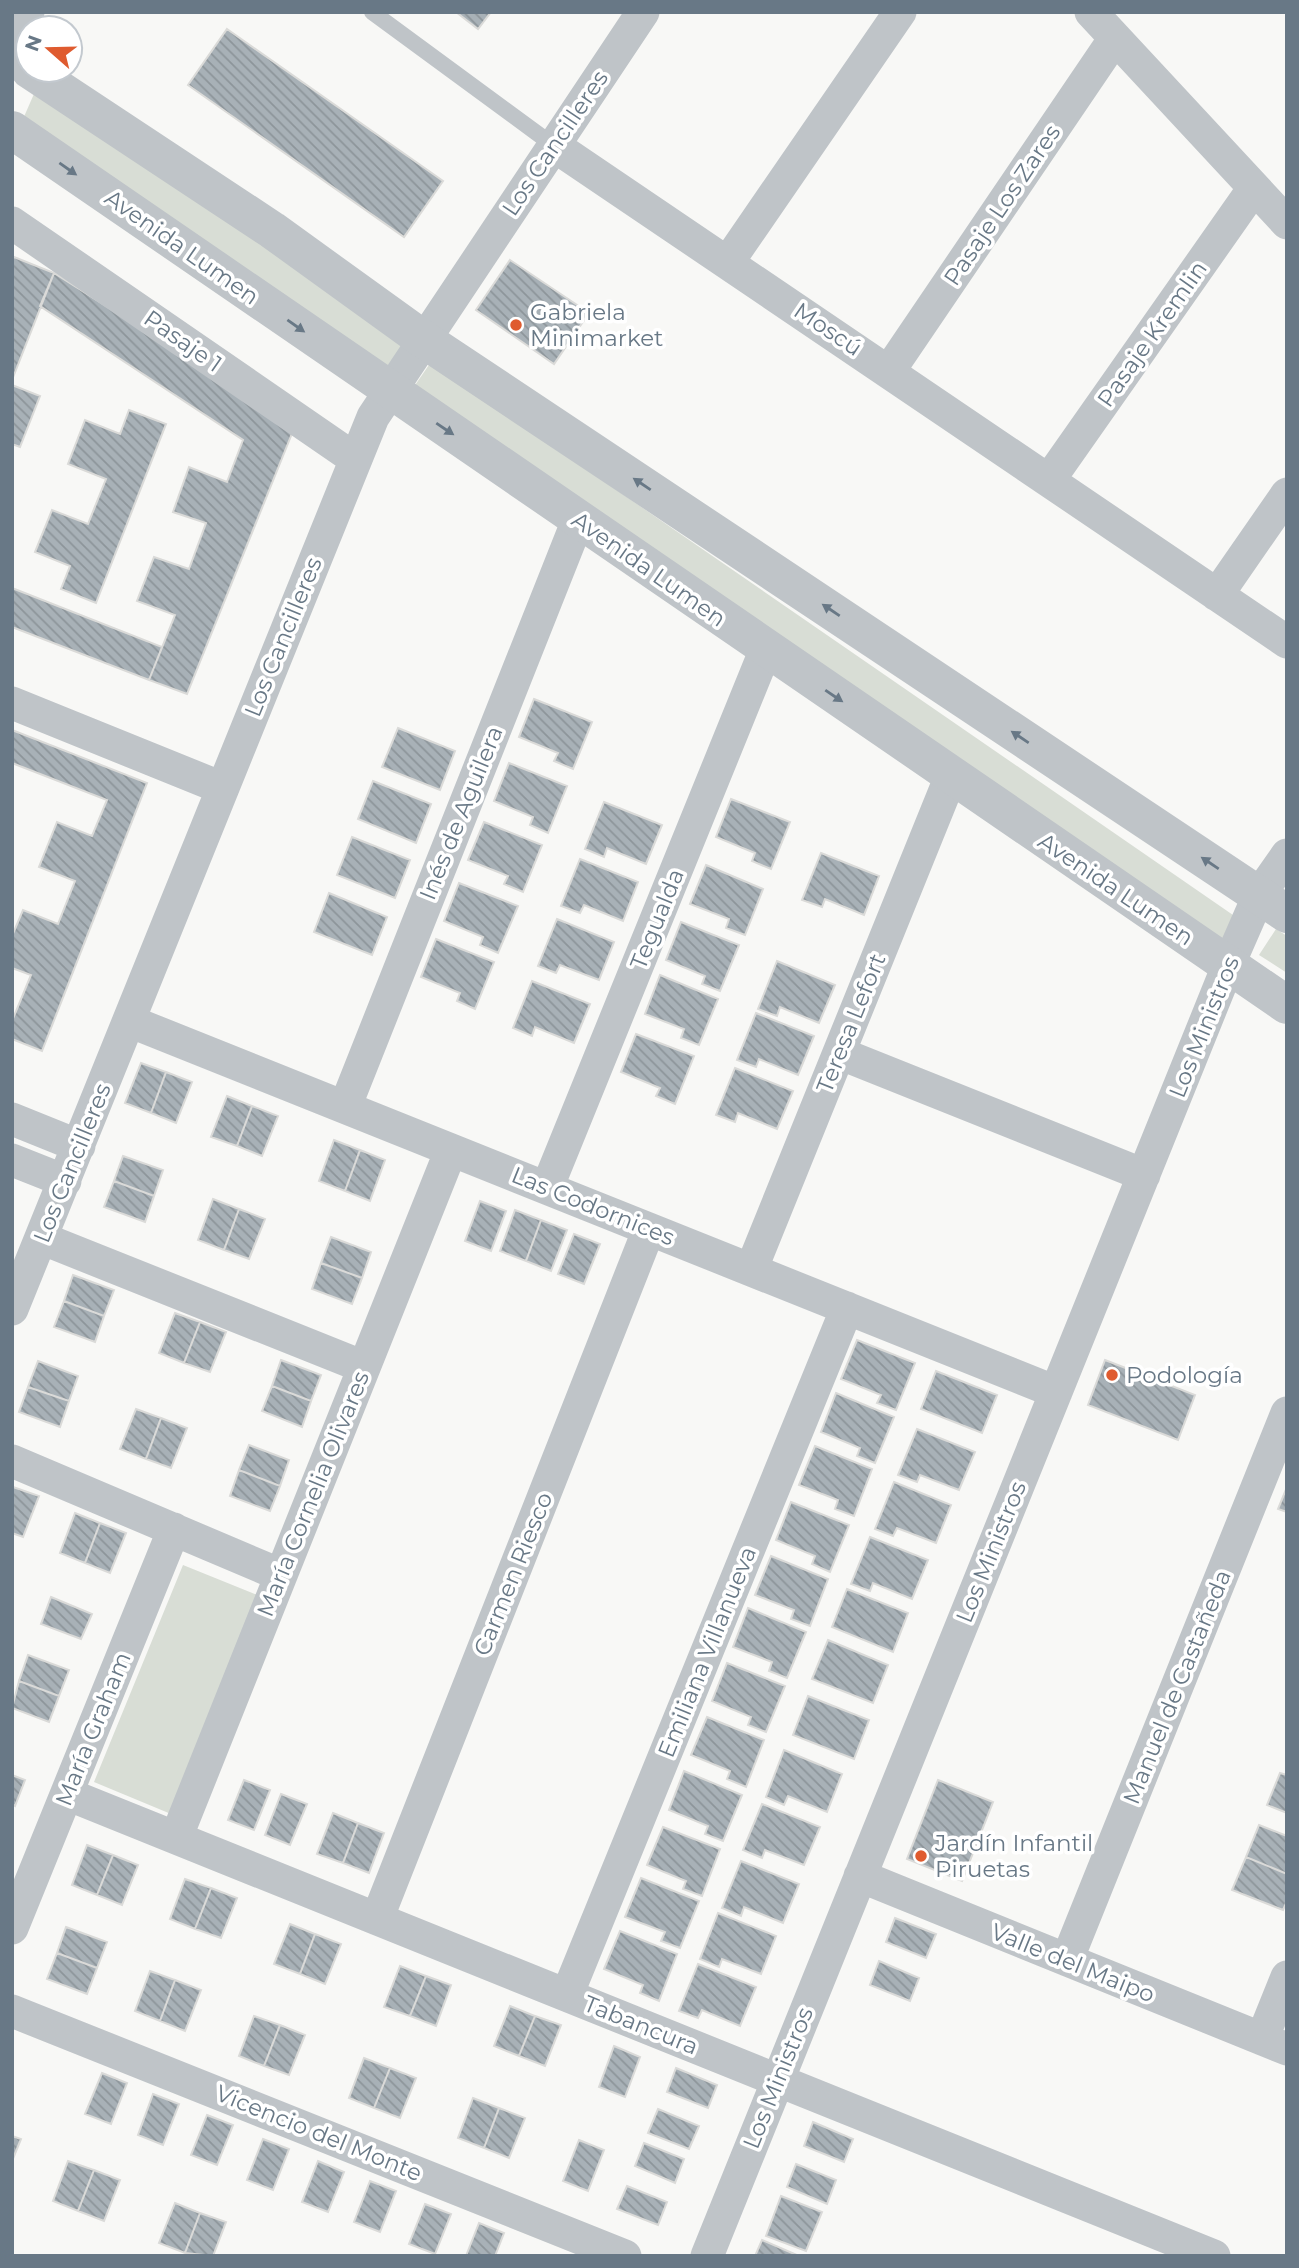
<svg xmlns="http://www.w3.org/2000/svg" width="1299" height="2268" viewBox="0 0 1299 2268" font-family="Montserrat,sans-serif">
<style>
.green{fill:#d8ddd5}
.building{fill:url(#building-back-hatch);stroke:#dadad8;stroke-width:2}
.lines{fill:none;stroke-linecap:round;stroke-linejoin:round}
.service{stroke:#bfc4c8;stroke-width:16}
.minor{stroke:#bfc4c8;stroke-width:33}
.tertiary{stroke:#bfc4c8;stroke-width:38}
.oneway{fill:#687886}
.poi-dot{fill:#df5b2f;stroke:#fff;stroke-width:2.5}
.labels{text-anchor:middle;stroke-width:7;stroke-linejoin:round;paint-order:stroke}
.street-label{font-size:23px;fill:#687886;stroke:#fff}
.poi-label{font-size:23px;fill:#687886;stroke:#fff;text-anchor:start}
</style>
<defs>
<pattern id="building-back-hatch" width="6" height="6" patternUnits="userSpaceOnUse" patternTransform="scale(1.75)"><rect width="6" height="6" fill="#a8b1b7"/><path d="M-1 5l2 2M0 0l6 6M5-1l2 2" fill="none" stroke="#8d959a"/></pattern>
</defs>
<rect width="100%" height="100%" fill="#f8f8f6"/>
<path class="green" d="M37,87l368,255 -22,30 -360,-253z
M431,362l802,553 -13,33 -809,-557z
M1276,929l11,7v37l-28,-18z
M183,1565l77,31 -89,218 -77,-32z"/>
<path class="building" d="M456,12h35l-13,17z
M227,29l216,152 -39,56 -216,-152z
M14,257l40,16 -42,107v-120z
M510,260l79,53 -35,51 -78,-54z
M54,273l241,153 -108,268 -38,-14 26,-65 -38,-14 17,-44 35,12 17,-46 -33,-11 16,-45 38,15 16,-42 -203,-134z
M12,385l28,11 -20,51 -8,-3z
M129,410l37,14 -70,179 -35,-14 9,-23 -35,-14 17,-42 36,14 18,-45 -38,-15 17,-44 35,14z
M12,588l150,59 -13,33 -137,-53z
M534,699l58,23 -19,47 -19,-8 4,-8 -39,-16z
M398,728l57,23 -15,39 -58,-23z
M12,730l135,53 -105,268 -30,-12v-18l19,-46 -19,-7v-32l11,-26 35,14 17,-43 -36,-14 18,-45 35,14 15,-36 -95,-37z
M509,763l58,23 -19,47 -18,-8 3,-8 -39,-16z
M373,781l58,23 -15,39 -58,-24z
M731,799l59,23 -19,47 -19,-8 3,-8 -39,-16z
M604,802l58,23 -16,39 -39,-16 -3,9 -19,-8z
M484,822l58,23 -19,47 -19,-8 4,-8 -40,-16z
M352,837l58,23 -15,38 -58,-23z
M821,853l58,23 -15,39 -39,-16 -3,8 -20,-7z
M580,859l58,23 -15,39 -39,-16 -4,8 -19,-7z
M706,865l57,24 -18,46 -19,-7 3,-9 -39,-15z
M459,883l59,23 -20,47 -18,-8 3,-8 -39,-16z
M329,893l58,24 -15,38 -58,-23z
M557,919l57,23 -15,38 -39,-15 -4,8 -18,-7z
M681,922l58,23 -19,46 -18,-7 3,-8 -39,-16z
M436,939l58,23 -19,47 -18,-8 3,-8 -39,-16z
M777,961l58,24 -16,38 -39,-16 -3,9 -19,-7z
M660,975l58,24 -19,46 -18,-7 3,-9 -39,-15z
M532,981l58,23 -16,39 -39,-16 -3,9 -19,-8z
M756,1013l58,23 -16,39 -39,-16 -3,8 -19,-7z
M636,1034l58,22 -19,48 -19,-8 4,-8 -39,-16z
M141,1063l25,9 -15,41 -26,-10z
M735,1068l58,23 -16,38 -39,-16 -3,9 -19,-7z
M166,1072l26,10 -16,41 -25,-10z
M227,1096l25,10 -15,40 -26,-9z
M252,1106l26,10 -16,40 -25,-10z
M334,1140l26,10 -15,41 -26,-10z
M360,1150l25,10 -15,41 -25,-10z
M123,1156l40,14 -9,26 -40,-15z
M114,1181l40,15 -9,26 -41,-15z
M213,1199l26,10 -15,41 -26,-10z
M480,1201l26,10 -15,40 -26,-10z
M239,1209l26,10 -16,40 -25,-9z
M515,1210l26,10 -15,41 -26,-10z
M541,1220l26,10 -16,41 -25,-10z
M574,1234l26,10 -16,40 -26,-10z
M331,1237l40,15 -9,26 -41,-15z
M321,1263l41,15 -10,26 -40,-15z
M73,1275l41,15 -10,26 -40,-15z
M64,1301l40,15 -9,26 -41,-15z
M175,1313l25,9 -16,41 -25,-10z
M200,1322l26,10 -16,40 -26,-9z
M857,1340l58,23 -19,47 -19,-7 4,-8 -40,-16z
M281,1360l40,15 -10,26 -39,-15z
M1105,1360l90,35 -17,45 -90,-35z
M38,1361l40,15 -9,25 -41,-14z
M936,1371l61,24 -15,38 -61,-24z
M272,1386l39,15 -9,26 -40,-16z
M28,1387l41,14 -9,26 -41,-15z
M836,1393l58,24 -19,46 -18,-7 3,-8 -39,-16z
M136,1409l25,9 -15,41 -26,-10z
M161,1418l26,10 -16,40 -25,-9z
M917,1429l58,23 -16,38 -39,-15 -3,7 -19,-7z
M249,1445l40,15 -9,26 -41,-16z
M815,1446l57,23 -18,47 -19,-7 3,-9 -39,-15z
M239,1470l41,16 -10,25 -40,-15z
M894,1482l57,23 -15,38 -39,-15 -4,8 -18,-7z
M13,1487l26,9 -16,41 -11,-4z
M1287,1487v25l-9,-3z
M791,1502l58,23 -19,47 -18,-8 3,-8 -39,-16z
M75,1513l25,10 -15,40 -25,-10z
M100,1523l26,10 -16,40 -25,-10z
M870,1537l58,23 -16,39 -39,-16 -3,8 -19,-7z
M771,1556l57,23 -18,47 -19,-7 3,-9 -39,-15z
M847,1589l61,24 -15,39 -61,-25z
M51,1597l41,17 -11,25 -40,-15z
M748,1608l58,24 -19,46 -18,-7 3,-9 -39,-15z
M828,1640l60,25 -15,38 -61,-24z
M28,1655l41,15 -10,26 -40,-15z
M727,1663l58,23 -19,46 -18,-7 3,-8 -39,-16z
M19,1681l40,15 -10,26 -37,-14z
M808,1696l61,24 -15,39 -61,-24z
M707,1717l57,23 -18,47 -19,-8 3,-8 -39,-16z
M784,1750l58,24 -15,38 -39,-16 -4,9 -18,-8z
M684,1771l58,24 -19,46 -18,-7 3,-8 -39,-16z
M1280,1773l7,2v38l-20,-8z
M12,1775l13,5 -10,26 -3,-2z
M244,1780l26,10 -16,40 -26,-10z
M938,1780l55,22 -31,79 -55,-22z
M281,1794l26,10 -17,41 -25,-10z
M762,1804l58,23 -16,38 -39,-15 -3,8 -19,-8z
M333,1813l25,10 -15,40 -26,-9z
M358,1823l26,10 -15,40 -26,-10z
M1259,1825l28,11v38l-41,-17z
M663,1827l57,22 -18,47 -19,-7 3,-8 -39,-16z
M87,1845l26,10 -16,40 -25,-10z
M113,1855l25,10 -16,40 -25,-10z
M1246,1857l41,17v27l-4,9 -51,-20z
M741,1861l58,23 -16,39 -39,-16 -3,9 -19,-8z
M641,1878l58,23 -19,47 -19,-7 4,-9 -40,-15z
M185,1879l26,9 -16,41 -25,-10z
M211,1888l26,10 -16,40 -26,-9z
M718,1913l58,23 -15,38 -39,-15 -3,8 -19,-8z
M895,1918l41,16 -10,24 -40,-16z
M290,1924l25,10 -15,40 -26,-10z
M66,1927l41,15 -10,26 -40,-15z
M620,1931l57,23 -18,47 -19,-8 3,-8 -39,-16z
M315,1934l26,10 -16,40 -25,-10z
M57,1953l40,15 -10,26 -40,-15z
M879,1961l40,17 -9,23 -40,-16z
M698,1964l58,23 -16,39 -38,-16 -4,8 -19,-7z
M400,1966l26,10 -16,40 -26,-9z
M150,1971l25,9 -15,41 -25,-10z
M426,1976l25,9 -15,41 -26,-10z
M175,1980l26,10 -16,41 -25,-10z
M510,2006l25,10 -16,40 -25,-10z
M254,2016l26,9 -16,41 -25,-10z
M535,2016l26,9 -16,41 -26,-10z
M280,2025l25,10 -16,40 -25,-9z
M614,2046l26,11 -15,40 -26,-10z
M364,2058l26,10 -16,40 -25,-10z
M390,2068l26,10 -16,40 -26,-10z
M676,2068l41,17 -9,23 -41,-16z
M102,2073l25,10 -16,41 -26,-10z
M153,2094l26,10 -16,41 -25,-10z
M473,2098l26,10 -15,40 -26,-10z
M499,2108l26,10 -16,40 -25,-10z
M658,2109l41,17 -10,23 -41,-16z
M207,2115l26,10 -16,40 -26,-10z
M813,2122l40,17 -9,23 -40,-16z
M12,2136l9,3 -9,22z
M263,2139l26,10 -16,41 -26,-10z
M579,2140l25,10 -16,41 -25,-10z
M644,2143l40,16 -9,24 -40,-17z
M68,2161l26,9 -16,41 -25,-10z
M318,2161l26,11 -16,40 -26,-10z
M796,2164l40,16 -9,24 -40,-17z
M94,2170l26,10 -16,41 -26,-10z
M370,2181l26,10 -16,41 -26,-10z
M627,2186l40,16 -9,23 -41,-16z
M781,2196l41,16 -16,39 -40,-15z
M175,2203l25,10 -15,40 -26,-10z
M425,2204l26,10 -16,40 -26,-10z
M200,2213l26,9 -13,34 -28,-3z
M479,2223l25,10 -9,23h-29z
M762,2240l37,16h-44z"/>
<g class="lines">
<path class="service" d="M372,12l181,133"/>
<path class="minor" d="M1091,12l196,211
M13,58l15,-46
M553,145l734,497
M12,223l343,236
M728,262l172,-250
M889,371l226,-333
M1049,480l205,-292
M1217,595l70,-101
M12,703l210,85
M129,1021l927,371
M839,1053l305,122
M345,1107l233,-587
M12,1119l67,27
M12,1160l53,21
M547,1188l219,-539
M41,1238l323,129
M751,1270l200,-494
M12,1309l361,-892 270,-405
M12,1461l269,114
M67,1794l1147,462
M176,1838l275,-688
M860,1876l427,173
M377,1919l272,-690
M12,1928l162,-399
M1067,1960l220,-547
M567,1995l280,-687
M12,2011l613,245
M1262,2039l25,-62
M707,2256l521,-1290 31,-71 28,-40"/>
<path class="tertiary" d="M30,70l242,160 151,109 864,575
M12,130l1275,875"/>
</g>
<defs><path id="oneway-solid" d="M-6-.8H1V-3.2L6.5 0L1 3.2V.8H-6Z" transform="scale(1.75)"/></defs>
<g class="oneway">
<use href="#oneway-solid" transform="translate(68 169) rotate(35)"/>
<use href="#oneway-solid" transform="translate(296 326) rotate(35)"/>
<use href="#oneway-solid" transform="translate(445 429) rotate(34)"/>
<use href="#oneway-solid" transform="translate(642 484) rotate(-146)"/>
<use href="#oneway-solid" transform="translate(831 610) rotate(-146)"/>
<use href="#oneway-solid" transform="translate(834 696) rotate(34)"/>
<use href="#oneway-solid" transform="translate(1020 737) rotate(-146)"/>
<use href="#oneway-solid" transform="translate(1210 863) rotate(-146)"/>
</g>
<g class="poi-dot">
<circle cx="516" cy="325" r="7"/>
<circle cx="1112" cy="1375" r="7"/>
<circle cx="921" cy="1856" r="7"/>
</g>
<g class="labels">
<g class="street-label">
<text transform="translate(555 143) rotate(-56)" y="8">Los Cancilleres</text>
<text transform="translate(1002 205) rotate(-56)" y="8">Pasaje Los Zares</text>
<text transform="translate(182 247) rotate(35)" y="8">Avenida Lumen</text>
<text transform="translate(828 329) rotate(34)" y="8">Moscú</text>
<text transform="translate(1152 334) rotate(-55)" y="8">Pasaje Kremlin</text>
<text transform="translate(183 341) rotate(35)" y="8">Pasaje 1</text>
<text transform="translate(649 569) rotate(35)" y="8">Avenida Lumen</text>
<text transform="translate(283 637) rotate(-68)" y="8">Los Cancilleres</text>
<text transform="translate(461 813) rotate(-68)" y="8">Inés de Aguilera</text>
<text transform="translate(1116 889) rotate(34)" y="8">Avenida Lumen</text>
<text transform="translate(657 919) rotate(-68)" y="8">Tegualda</text>
<text transform="translate(851 1023) rotate(-68)" y="8">Teresa Lefort</text>
<text transform="translate(1204 1027) rotate(-68)" y="8">Los Ministros</text>
<text transform="translate(72 1163) rotate(-68)" y="8">Los Cancilleres</text>
<text transform="translate(593 1206) rotate(22)" y="8">Las Codornices</text>
<text transform="translate(313 1494) rotate(-68)" y="8">María Cornelia Olivares</text>
<text transform="translate(991 1552) rotate(-68)" y="8">Los Ministros</text>
<text transform="translate(513 1574) rotate(-68)" y="8">Carmen Riesco</text>
<text transform="translate(707 1652) rotate(-68)" y="8">Emiliana Villanueva</text>
<text transform="translate(1177 1687) rotate(-68)" y="8">Manuel de Castañeda</text>
<text transform="translate(93 1729) rotate(-68)" y="8">María Graham</text>
<text transform="translate(1073 1963) rotate(22)" y="8">Valle del Maipo</text>
<text transform="translate(641 2025) rotate(22)" y="8">Tabancura</text>
<text transform="translate(778 2078) rotate(-68)" y="8">Los Ministros</text>
<text transform="translate(319 2133) rotate(22)" y="8">Vicencio del Monte</text>
</g>
<g class="poi-label">
<text x="530" y="320">Gabriela<tspan x="530" dy="26">Minimarket</tspan></text>
<text x="1126" y="1383">Podología</text>
<text x="935" y="1851">Jardín Infantil<tspan x="935" dy="26">Piruetas</tspan></text>
</g>
</g>
<rect width="1299" height="2268" fill="none" stroke="#687886" stroke-width="28"/>
<g transform="translate(49 49) rotate(290)"><circle r="33" fill="#ffffff" stroke="#c3c9cf" stroke-width="2"/>
<path d="M0-5L12 26L0 18L-12 26Z" fill="#df5b2f"/>
<text y="-10" font-size="19" font-weight="bold" text-anchor="middle" fill="#687886">N</text>
</g>
</svg>
